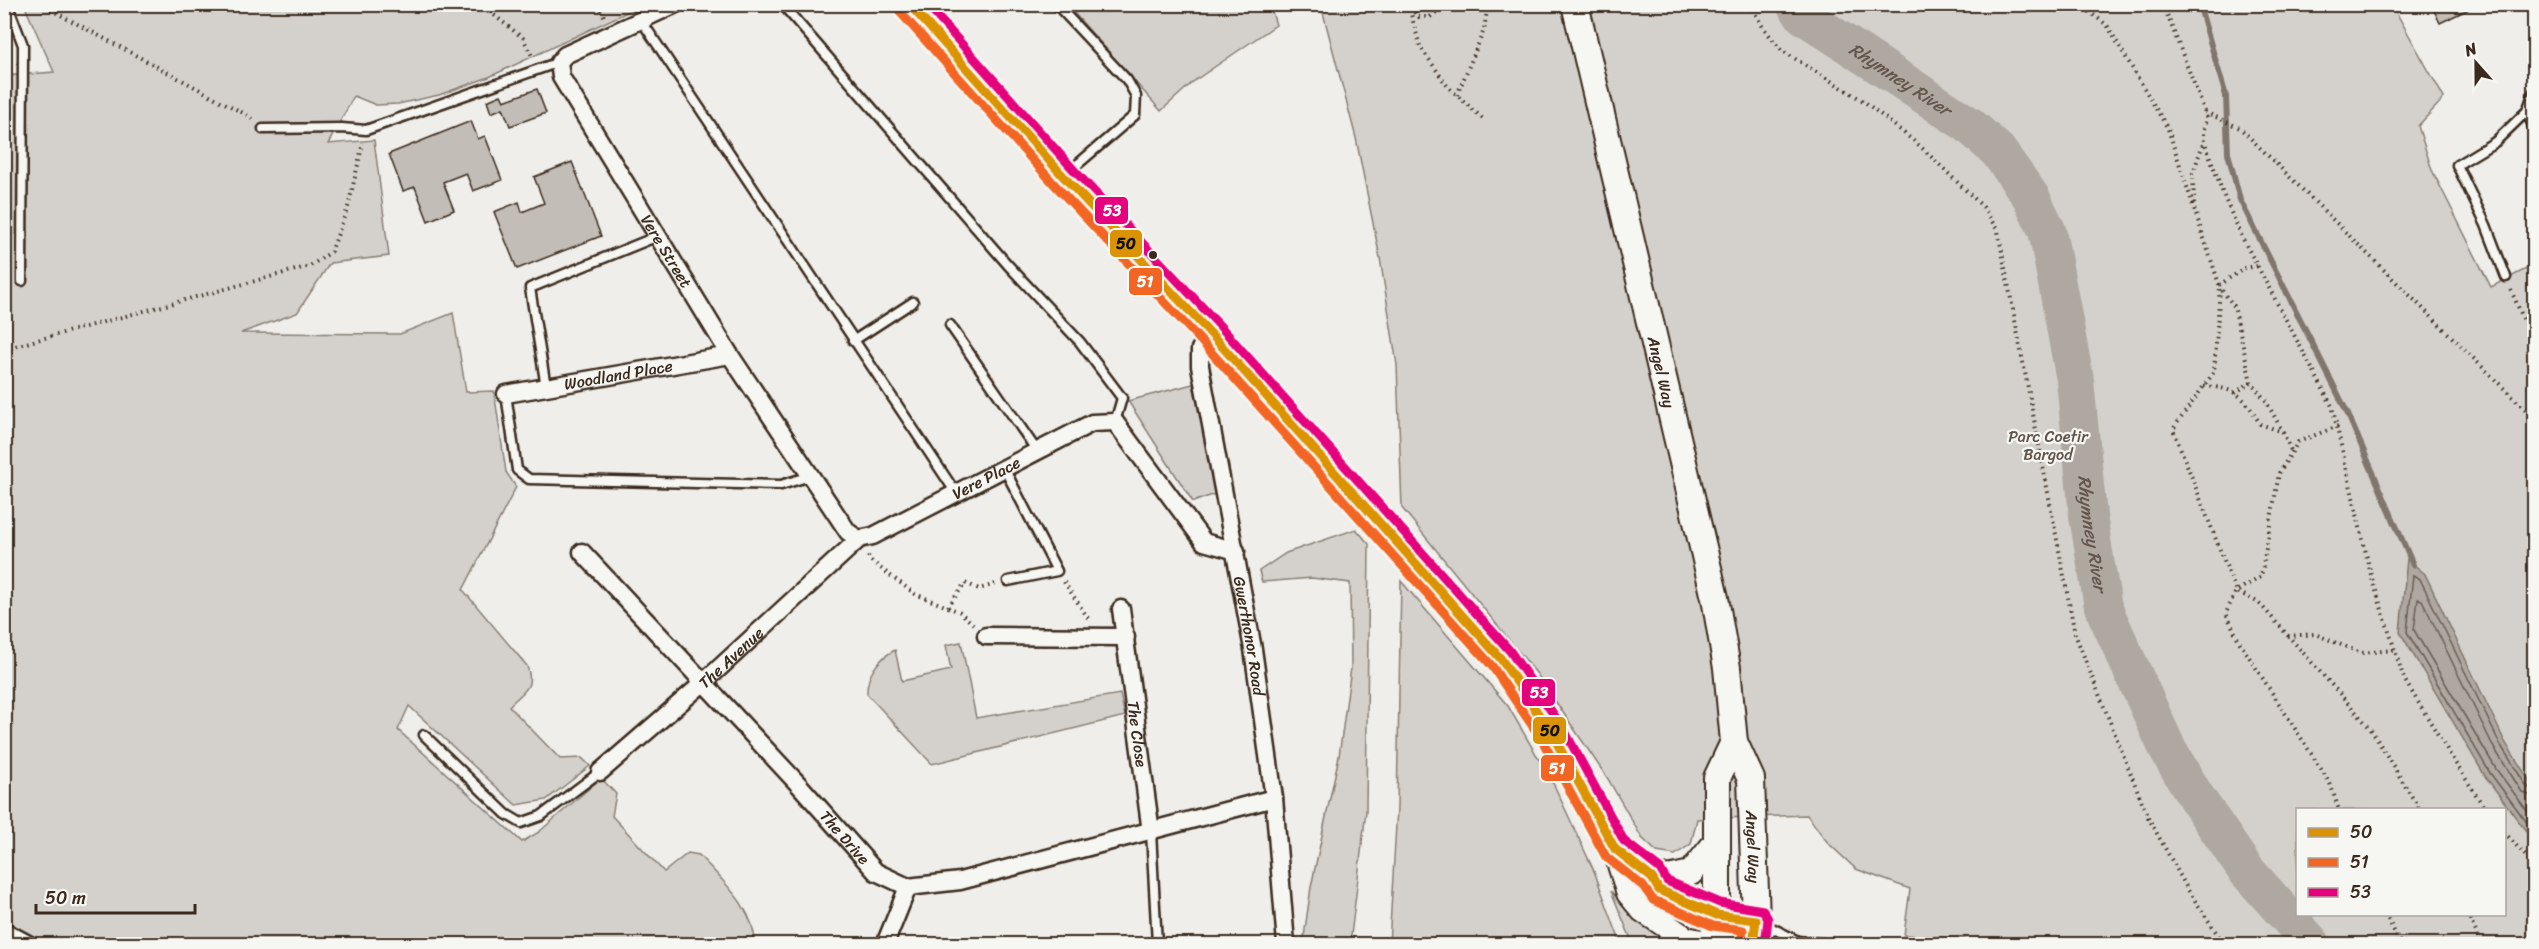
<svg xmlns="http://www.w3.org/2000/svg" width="2539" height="949" viewBox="0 0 2539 949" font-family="Sriracha,sans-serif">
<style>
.green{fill:#d4d1cc;stroke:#887e75;stroke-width:1.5;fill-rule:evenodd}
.water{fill:#afa8a1;stroke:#81766d;stroke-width:1.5}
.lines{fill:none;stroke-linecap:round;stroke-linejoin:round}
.shore{stroke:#695c52;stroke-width:1.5}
.stream{stroke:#81766d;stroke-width:6}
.river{stroke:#afa8a1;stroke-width:38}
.building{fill:#c2bdb7;stroke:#3b2a1e;stroke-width:1.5}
.lane-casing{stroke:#3b2a1e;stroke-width:13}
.street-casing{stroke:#3b2a1e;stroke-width:21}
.secondary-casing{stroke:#3b2a1e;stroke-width:28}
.primary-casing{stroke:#3b2a1e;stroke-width:30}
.path{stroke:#3b2a1e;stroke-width:4;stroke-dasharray:1.5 4.5;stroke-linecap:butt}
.lane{stroke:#f6f6f2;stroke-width:8}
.street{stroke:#f6f6f2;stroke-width:16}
.secondary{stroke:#f6f6f2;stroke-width:24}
.primary{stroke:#f6f6f2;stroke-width:26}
.bus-1-casing{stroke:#f6f6f2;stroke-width:14}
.bus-2-casing{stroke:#f6f6f2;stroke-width:14}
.bus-3-casing{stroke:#f6f6f2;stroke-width:14}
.bus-1{stroke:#db9304;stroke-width:9}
.bus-2{stroke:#f26522;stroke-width:9}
.bus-3{stroke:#e5007d;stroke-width:9}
.bus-dot{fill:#3b2a1e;stroke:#f6f6f2;stroke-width:2}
.labels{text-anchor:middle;stroke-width:4.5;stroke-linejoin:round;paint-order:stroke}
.street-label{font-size:16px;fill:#3b2a1e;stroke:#f6f6f2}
.park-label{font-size:16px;fill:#61544a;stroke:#f6f6f2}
.water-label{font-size:18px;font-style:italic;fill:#64564c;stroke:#f6f6f2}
.line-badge{stroke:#f6f6f2;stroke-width:2}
.badge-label{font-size:16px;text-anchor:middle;font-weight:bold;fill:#fff}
.pale-badge-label{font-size:16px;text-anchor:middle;font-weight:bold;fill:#111}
</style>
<rect width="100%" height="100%" fill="#efeeea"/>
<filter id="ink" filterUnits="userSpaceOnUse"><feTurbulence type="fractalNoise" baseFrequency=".0167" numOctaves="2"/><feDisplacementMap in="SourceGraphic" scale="12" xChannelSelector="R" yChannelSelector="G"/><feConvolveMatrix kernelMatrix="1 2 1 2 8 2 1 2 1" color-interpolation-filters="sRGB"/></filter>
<g filter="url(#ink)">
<path class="green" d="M27,5h615l-153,72 -50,18 -41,9 -22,1 -22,-9 -26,48 46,-4 15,116 -59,7 -33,50 -56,20 159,1 53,-21 13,79 28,-1 12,81 10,15 -53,103 64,76c8,23 -4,25 -18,40l51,53 22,-1 8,8 -44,34 -30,5 -107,-99 -11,24 124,112 17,-10 62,-54 15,16 -4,22 52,56 24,-19 11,2c23,26 56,53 56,89h-710l-40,-22 -1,-846 50,-4 -28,-63z
M1067,5h203l6,20 -82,56 -33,30z
M1321,5h1071l52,93 -26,28 14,44 59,117 43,-22v679h-555l-15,-5 -60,-4 6,-46 -54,-20 -28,-26 -21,-28 -110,4 -6,25 -16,11 -18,-3 -15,-14 -34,-59 -71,-105 -135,-166 -5,-143 -17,-107 -24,-120zM2298,810h206v104h-206z
M1193,384l25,109 -25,9 -65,-101z
M1356,529l13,15 -3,267 -16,133h-47l8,-57 28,-131 12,-88 -1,-85 -38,-5 -50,4 -3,-11 27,-18z
M1401,581l107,125 46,79 40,86 27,73h-232l8,-136z
M961,642l15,76 144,-24 5,22 -193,48 -65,-70c-1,-19 12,-36 28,-44l7,31 49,-11 -5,-25z
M1611,891l31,34 31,19h-40z"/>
<path class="water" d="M2407,559l18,15 80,168 29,46v54l-49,-66 -85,-144z"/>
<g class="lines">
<path class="shore" d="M2534,790l-7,-3 -27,-43 -80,-165 -7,-4 -6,57 83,141 44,59
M2534,797l-12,-5 -28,-44 -72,-148 -4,-1 -4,31 82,139 38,51"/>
<path class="stream" d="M2199,4l27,92 2,57 12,47 106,210 67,155"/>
<path class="river" id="s1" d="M1795,4l9,12 165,109 29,26 33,46 16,33 28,150 13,136 15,91 66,145 27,45 49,72 67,75"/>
</g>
<path class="building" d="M2431,4h48l-39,19z
M537,89l9,24 -36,13 -7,-18 -12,5 -4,-12 14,-6 3,6z
M471,121l7,18 7,-3 17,44 -29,11 -7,-18 -23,9 11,28 -26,11 -13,-34 -12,4 -14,-37z
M572,162l29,74 -84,33 -23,-57 25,-10 3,10 22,-9 -10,-26z"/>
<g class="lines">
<defs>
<path id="lane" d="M782,4l226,261 72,77 42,56 -7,24
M1056,4l71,76 9,16 -1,19 -71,61
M8,6l15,39 -1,236
M641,20l315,473
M2534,92l-7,19 7,18
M263,129l79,-1 24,2 193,-68
M2506,277l-20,-52 -29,-60 38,-23 32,-31
M950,325l87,126
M853,341l60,-39
M546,387l-16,-99 128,-52
M506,394l11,76 12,9 252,6 29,-9
M1004,468l53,103 -49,10
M424,735l82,79 15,9 20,-7 59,-44
M1151,832l6,112
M1758,921l40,20
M1756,943l42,-2 32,3"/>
<g id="street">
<path id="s2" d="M676,4l-111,51 -6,7 2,15 169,278 118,177 11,7"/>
<path id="s3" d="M1211,334l-11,15v17l53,283 21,149 12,146"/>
<path id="s4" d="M506,394l224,-39"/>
<path id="s5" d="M582,552l218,234 76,86 32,15 52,-6 314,-83"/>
<path id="s6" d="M1121,609l30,223"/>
<path d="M986,636l140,1"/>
<path id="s7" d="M600,772l103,-89 156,-144 14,-3 219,-113 23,-1 89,120 32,9"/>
<path d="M4,931l24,13"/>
<path d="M885,944l23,-57"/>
</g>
<path id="secondary" d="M909,4l155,173 147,157 290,325 51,75 63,115 14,44 14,17 43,29 25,5
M1615,849l37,29 7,12 58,25 39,5
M1652,878l21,-1 18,-4 25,-31
M1726,944l27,-1"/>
<g id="primary">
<path id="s8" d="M1575,4l140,594 12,70 7,74 17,37 5,141 -3,24"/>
<path d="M1713,944l4,-29v-137l17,-36"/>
</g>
</defs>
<use href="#lane" class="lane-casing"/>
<use href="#street" class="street-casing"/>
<use href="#secondary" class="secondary-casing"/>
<use href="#primary" class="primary-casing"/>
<path class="path" d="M40,4l207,111 6,5
M480,4l43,34 10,20
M598,4l6,12
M1379,4l2,7
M1408,4l12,42 28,41 35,32
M1750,4l13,23 18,23 84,52 55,44 63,61 15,24 77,403 73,183 40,73 36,54
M2079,4l28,21 61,104 52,158 -6,85 -41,57 63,162 23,12 111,125 50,82
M2163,4l42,108 2,7 -3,10v11l21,59 19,42 88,165 39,169 33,104 52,85 30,46
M1410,8l9,9h11l17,-13
M1457,95l27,-65 4,-26
M2205,112l35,16 294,290
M2194,204l-1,-31 11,-32
M2219,285l26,-17 12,-2
M2511,290l23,54
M4,349l306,-83 21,-14 17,-45 15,-64
M2204,386c33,2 40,10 56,38l23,8 -17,-31 -15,-19 -17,-76 -14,-18
M2235,393l16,-11
M2338,426l-40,16 -19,31 -18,104 -25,14 -10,22 14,30 90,140 9,27
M2283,432l9,21
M868,556l3,5 44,33 45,18 13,12
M1064,582l24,36
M948,607l17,-24 14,6 17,-5
M2288,636l27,-2 46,19 33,-3
M2504,832l30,33
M2385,914l16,30
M2467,914l15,30
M1896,944l1,-6"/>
<use href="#lane" class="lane"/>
<use href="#street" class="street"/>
<use href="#secondary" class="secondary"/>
<use href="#primary" class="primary"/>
<defs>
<path id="bus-1" d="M909,4l155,173 147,157 290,325 51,75 63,115 37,29 7,12 58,25 39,5 -3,24"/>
<path id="bus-2" d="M900,12l155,173 147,157 290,324 50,74 64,117 37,29 10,14 60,26 30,4 -2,13"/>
<path id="bus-3" d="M926,4l147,165 147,157 290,325 53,77 61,113 36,28 7,12 53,22 43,7 5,9 -3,25"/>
</defs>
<use href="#bus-1" class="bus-1-casing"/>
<use href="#bus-2" class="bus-2-casing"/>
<use href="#bus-3" class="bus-3-casing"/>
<use href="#bus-1" class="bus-1"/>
<use href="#bus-2" class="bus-2"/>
<use href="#bus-3" class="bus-3"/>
</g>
</g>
<circle class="bus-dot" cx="1153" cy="255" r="5"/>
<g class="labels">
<g class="street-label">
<text dy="6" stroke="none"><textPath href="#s2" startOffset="350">Vere Street</textPath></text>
<text dy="6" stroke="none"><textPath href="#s8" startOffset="378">Angel Way</textPath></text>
<text dy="6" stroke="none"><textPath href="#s4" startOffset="114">Woodland Place</textPath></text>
<text dy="6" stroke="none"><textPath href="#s7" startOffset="490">Vere Place</textPath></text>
<text dy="6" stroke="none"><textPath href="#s3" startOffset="310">Gwerthonor Road</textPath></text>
<text dy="6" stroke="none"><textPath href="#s7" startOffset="174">The Avenue</textPath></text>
<text dy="6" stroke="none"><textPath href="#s6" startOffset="126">The Close</textPath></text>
<text dy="6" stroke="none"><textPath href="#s5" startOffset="388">The Drive</textPath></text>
<text dy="6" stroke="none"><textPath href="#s8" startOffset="864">Angel Way</textPath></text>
</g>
<g class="park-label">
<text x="2048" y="442">Parc Coetir<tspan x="2048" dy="18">Bargod</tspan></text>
</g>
<g class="water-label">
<text dy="6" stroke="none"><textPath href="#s1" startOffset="130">Rhymney River</textPath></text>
<text dy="6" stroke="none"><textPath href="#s1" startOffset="652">Rhymney River</textPath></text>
</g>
</g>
<g class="line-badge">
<rect x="1094" y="196" width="35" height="29" rx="6" fill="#e5007d"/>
<rect x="1109" y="229" width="34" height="29" rx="6" fill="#db9304"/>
<rect x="1128" y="267" width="35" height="29" rx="6" fill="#f26522"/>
<rect x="1521" y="678" width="35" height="29" rx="6" fill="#e5007d"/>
<rect x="1532" y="716" width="35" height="29" rx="6" fill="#db9304"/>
<rect x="1540" y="754" width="35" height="28" rx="6" fill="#f26522"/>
</g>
<g class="badge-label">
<text x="1112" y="216">53</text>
<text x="1145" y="287">51</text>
<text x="1539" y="698">53</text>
<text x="1557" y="774">51</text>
</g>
<g class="pale-badge-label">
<text x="1126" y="249">50</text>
<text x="1550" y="736">50</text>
</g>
<rect width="2539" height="949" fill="none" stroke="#f6f6f2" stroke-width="24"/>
<rect x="12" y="12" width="2515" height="925" fill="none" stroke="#3b2a1e" stroke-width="2" filter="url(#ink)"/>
<rect x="2296" y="808" width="210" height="108" fill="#f6f6f2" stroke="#aba49d" stroke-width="1.5"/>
<rect x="2308" y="828" width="30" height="9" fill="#db9304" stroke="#aba49d" stroke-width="1.5"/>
<text x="2350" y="838" font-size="18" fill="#3b2a1e">50</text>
<rect x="2308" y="858" width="30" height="9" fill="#f26522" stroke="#aba49d" stroke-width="1.5"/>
<text x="2350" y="868" font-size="18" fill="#3b2a1e">51</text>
<rect x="2308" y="888" width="30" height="9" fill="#e5007d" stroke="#aba49d" stroke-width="1.5"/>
<text x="2350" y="898" font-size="18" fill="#3b2a1e">53</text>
<g transform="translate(2476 63) rotate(339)" stroke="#f6f6f2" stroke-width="4.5" paint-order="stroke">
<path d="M0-4.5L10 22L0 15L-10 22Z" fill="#3b2a1e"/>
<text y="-9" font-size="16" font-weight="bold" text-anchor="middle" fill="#3b2a1e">N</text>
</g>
<path d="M36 904v9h159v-9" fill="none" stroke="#3b2a1e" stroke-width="3"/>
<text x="45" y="904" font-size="18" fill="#3b2a1e" stroke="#f6f6f2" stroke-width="4.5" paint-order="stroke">50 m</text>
</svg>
